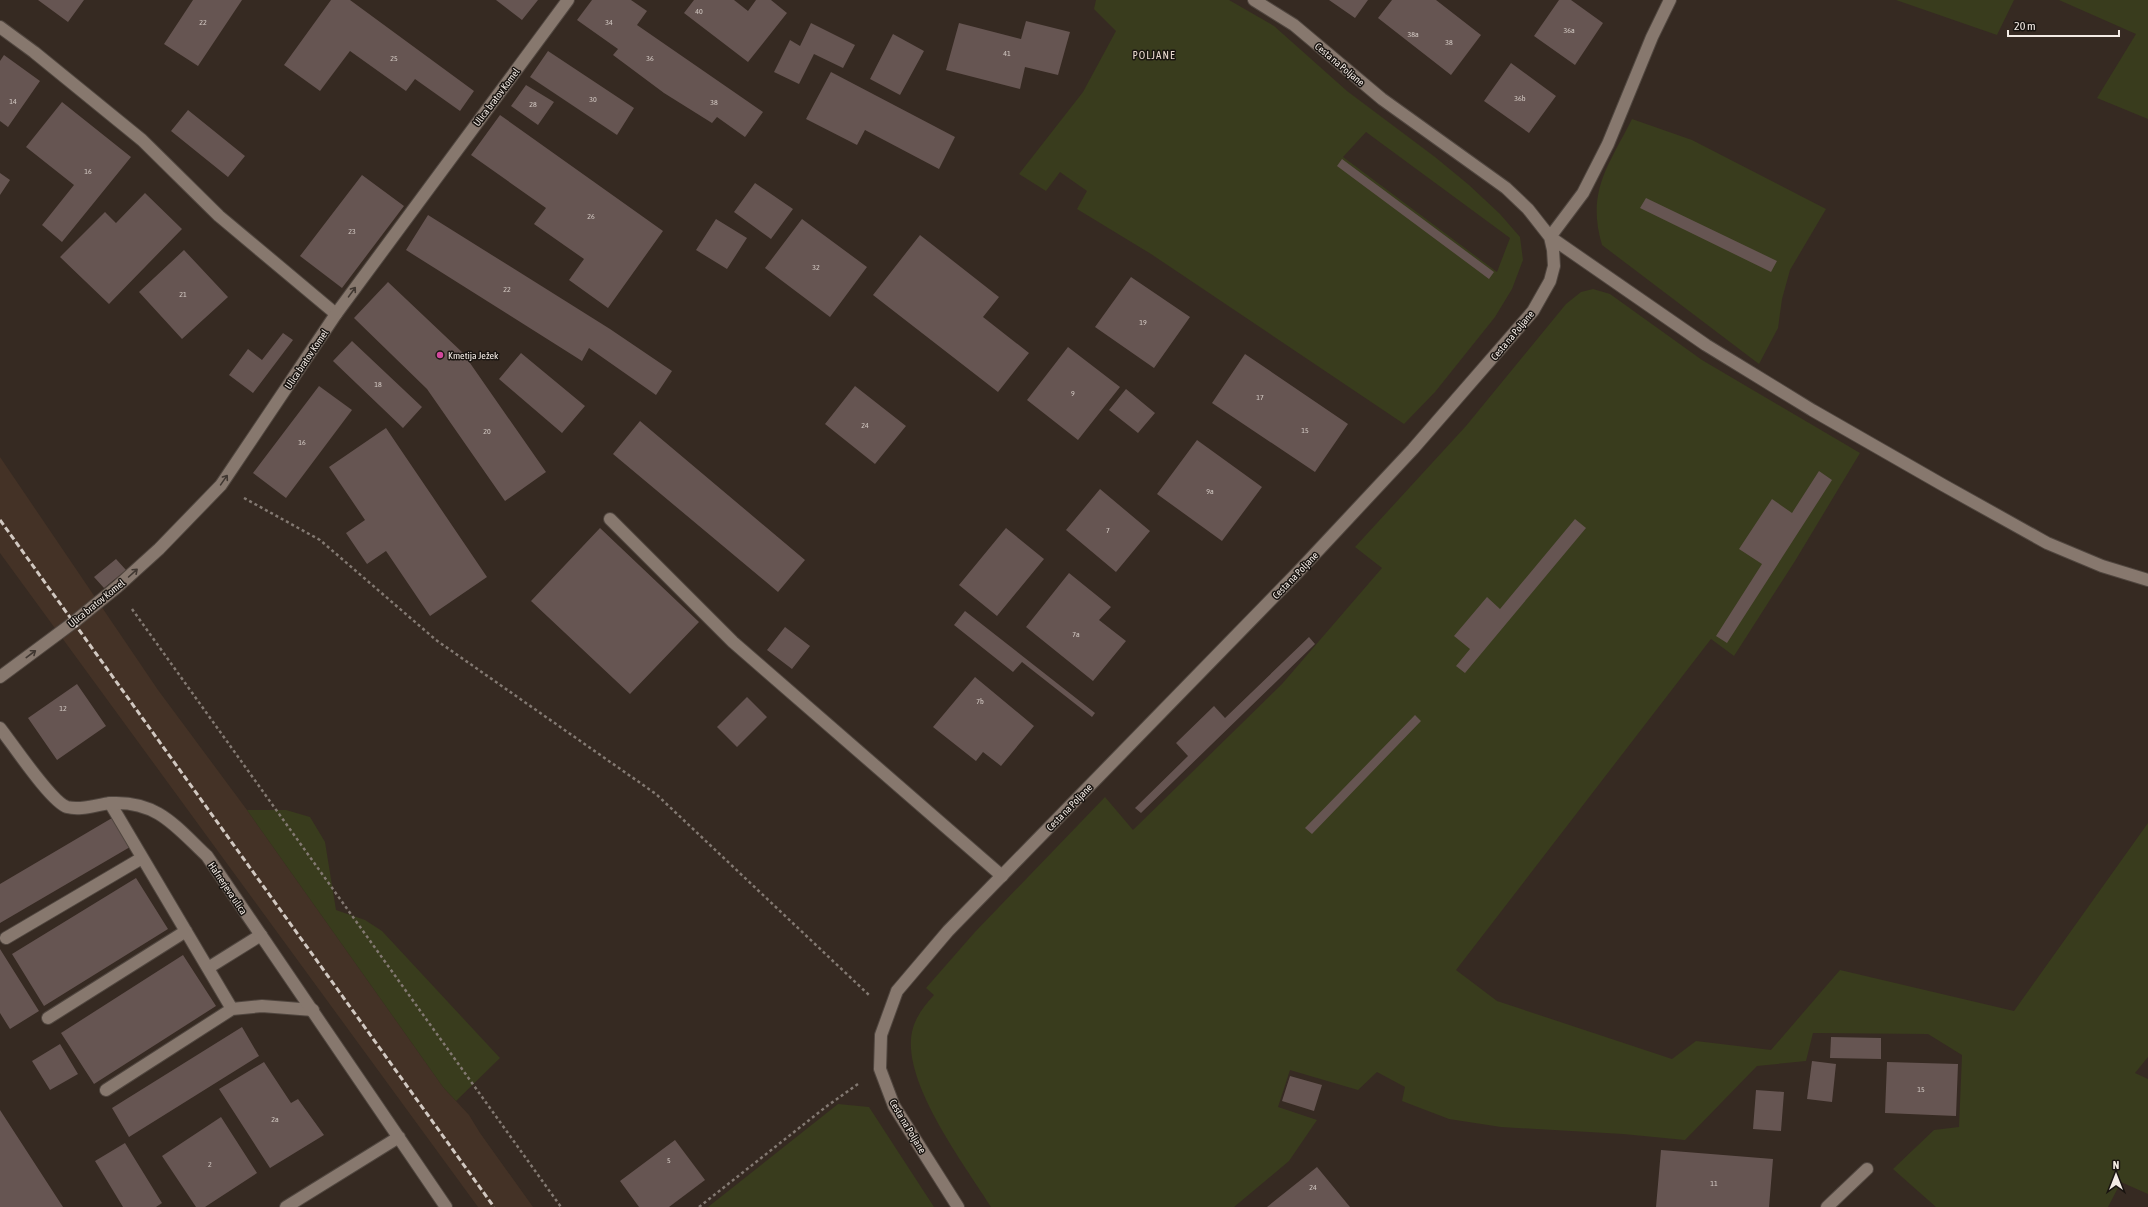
<svg xmlns="http://www.w3.org/2000/svg" width="2148" height="1207" viewBox="0 0 2148 1207" font-family="'Asap Condensed',sans-serif">
<style>
.built{fill:#443226}
.green{fill:#393c1d;fill-rule:evenodd}
.building{fill:#665552}
.lines{fill:none;stroke-linecap:round;stroke-linejoin:round}
.lane-casing{stroke:#50463f;stroke-width:14}
.street-casing{stroke:#50463f;stroke-width:14}
.path{stroke:#837972;stroke-width:2.5;stroke-dasharray:3 3;stroke-linecap:butt}
.lane{stroke:#87786e;stroke-width:12}
.street{stroke:#87786e;stroke-width:12}
.rail{stroke:#d1c8c1;stroke-width:3;stroke-dasharray:6 3;stroke-linecap:butt}
.oneway{stroke:#403731}
.hotel-dot{fill:#d1479c;stroke:#191410;stroke-width:1.5}
.labels{text-anchor:middle;stroke-width:3;stroke-linejoin:round;paint-order:stroke}
.number-label{font-size:8px;fill:#d0c6c0}
.street-label{font-size:10px;fill:#f3ebe5;stroke:#191410}
.poi-label{font-size:10px;fill:#f3ebe5;stroke:#191410;text-anchor:start}
.neighbourhood-label{font-size:11px;letter-spacing:1px;fill:#ebdbd0;stroke:#191410}
</style>
<rect width="100%" height="100%" fill="#362a22"/>
<path class="built" d="M0,457l158,233 89,120 196,277 26,28 11,18 53,74h-55l-478,-654z"/>
<path class="green" d="M1096,0h133l45,26 73,65 88,66 34,28 31,29 20,23 3,23 -11,29 -17,28 -60,75 -31,32 -253,-170 -74,-45 10,-18 -27,-19 -14,19 -27,-17 64,-82 33,-61 -22,-22zM1366,132l144,106 -13,34 -154,-115z
M1896,0h118l-17,35z
M2059,0h89v119l-51,-21 39,-64z
M1632,119l60,21 134,69 -36,61 -8,29 -4,29 -19,36 -157,-119c-16,-54 7,-80 30,-126z
M1593,289l17,5 92,66 158,93 -65,108 -61,95 -23,-17 -255,331 41,31 175,58 24,-18 75,9 69,-80 174,41 134,-188v234l-13,16 13,6v115l-27,-12 -13,25h-172l-43,-38 41,-39 25,-3 3,-72 -34,-21 -115,-1 -7,28 -49,5 -72,74 -62,-6 -122,-7 -52,-8 -47,-18 3,-14 -28,-15 -19,18 -68,-20 -12,37 39,13 -28,41 -55,46h-243c-26,-42 -93,-129 -78,-179 4,-13 12,-23 21,-33l-8,-7 49,-56 130,-135 28,33 149,-146 100,-116 -27,-21 111,-121 100,-122 15,-12z
M247,810h39l24,7 15,25 11,68 29,10 17,11 118,127 -44,43 -13,-14z
M838,1104l31,3 65,100h-226z"/>
<path class="building" d="M38,0h46l-16,22z
M193,0h49l-44,66 -34,-22z
M331,0h19l124,91 -14,20 -45,-32 -9,12 -56,-40 -30,40 -36,-26z
M496,0h42l-16,20z
M592,0h39l16,11 -10,14 126,87 -18,25 -28,-20 -5,6 -48,-30 -51,-38 5,-6 -41,-29z
M694,0h40l14,11 8,-11h15l16,13 -39,49 -64,-49z
M1329,0h39l-13,18z
M1392,0h44l45,35 -30,40 -73,-57z
M1559,0h12l32,23 -28,42 -41,-29z
M1026,21l44,11 -12,43 -33,-8 -5,22 -74,-19 13,-47 62,16z
M811,23l44,22 -12,23 -29,-14 -15,30 -25,-12 16,-32 10,6z
M893,34l31,17 -24,44 -30,-16z
M548,51l86,57 -17,27 -87,-58z
M4,55l36,26 -32,46 -8,-6v-60z
M1511,63l45,33 -27,37 -45,-32z
M831,72l124,65 -16,32 -74,-39 -8,15 -51,-26z
M526,85l28,17 -16,23 -27,-19z
M62,102l69,55 -69,85 -20,-17 32,-40 -48,-38z
M188,110l57,46 -17,21 -57,-46z
M500,115l163,116 -55,77 -39,-28 15,-21 -50,-35 12,-16 -75,-53z
M1342,159l152,113 -5,7 -152,-113z
M0,173l10,7 -10,15z
M362,175l42,31 -62,82 -42,-32z
M755,183l38,26 -22,30 -37,-27z
M145,193l37,36 -73,75 -49,-47 45,-45 11,11z
M1646,198l131,63 -6,11 -131,-64z
M428,215l182,114 62,42 -16,24 -67,-47 -7,13 -176,-111z
M716,219l31,19 -20,31 -31,-19z
M802,219l65,48 -37,50 -65,-49z
M920,235l79,62 -16,20 46,36 -31,39 -125,-97z
M184,250l44,47 -46,42 -43,-47z
M1131,277l59,40 -36,51 -59,-41z
M388,282l75,71 83,119 -41,29 -78,-112 -73,-71z
M283,333l10,7 -40,53 -24,-18 19,-26 14,11z
M352,341l70,66 -19,21 -70,-67z
M1068,347l52,40 -42,53 -51,-40z
M521,353l64,53 -23,27 -63,-54z
M1245,354l103,70 -33,48 -103,-69z
M319,386l33,24 -66,88 -33,-25z
M855,386l51,40 -31,38 -50,-40z
M1126,389l29,24 -17,20 -29,-23z
M640,421l165,139 -27,32 -165,-138z
M386,428l101,149 -57,39 -44,-65 -19,13 -21,-31 19,-13 -36,-53z
M1197,440l65,47 -40,54 -65,-47z
M1819,471l13,9 -105,163 -11,-7 46,-72 -23,-15 33,-50 20,14z
M1100,489l50,42 -34,41 -50,-42z
M1575,519l11,9 -121,145 -9,-7 14,-17 -16,-13 33,-39 13,12z
M600,528l99,94 -69,72 -99,-93z
M1006,528l38,31 -47,57 -38,-31z
M116,559l10,11 -22,18 -10,-11z
M1069,573l42,34 -12,13 27,21 -33,40 -67,-54z
M965,611l130,102 -3,4 -70,-55 -9,10 -59,-47z
M785,627l25,19 -18,23 -25,-19z
M1309,637l6,7 -174,169 -6,-5 53,-52 -12,-13 38,-37 11,12z
M975,677l59,49 -33,40 -18,-14 -7,9 -43,-34z
M77,684l29,42 -49,34 -29,-42z
M747,697l20,20 -30,30 -20,-20z
M1415,715l6,6 -109,113 -7,-6z
M112,818l18,29 -130,76v-39z
M136,878l32,51 -124,77 -32,-52z
M0,949l39,62 -29,18 -10,-16z
M183,955l33,51 -122,78 -33,-51z
M242,1027l17,29 -130,81 -17,-29z
M1831,1037l50,1v21l-51,-1z
M60,1044l18,30 -28,16 -18,-29z
M1812,1061l24,3 -4,38 -25,-3z
M264,1062l27,41 7,-4 26,36 -54,33 -51,-79z
M1887,1062l71,2 -2,52 -71,-3z
M1290,1076l32,9 -8,26 -32,-10z
M1756,1090l28,2 -3,39 -28,-2z
M0,1110l63,97h-63z
M221,1117l36,56 -52,34h-9l-34,-51z
M675,1140l30,40 -36,27h-30l-19,-26z
M125,1143l37,60 -6,4h-33l-28,-46z
M1661,1150l112,9 -4,48h-113z
M1317,1167l33,40h-83z"/>
<g class="lines">
<defs>
<path id="lane" d="M0,27l34,25 108,88 77,76 117,98
M610,519l123,123 269,234
M110,803l122,206
M6,938l136,-80
M208,968l53,-33
M48,1018l138,-87
M106,1090l126,-81 30,-3 51,4"/>
<path id="street" d="M1550,237l156,108 106,65 131,75 104,58 55,23 46,14
M1550,237l33,-44 25,-49 44,-107 18,-37
M0,677l74,-55 43,-35 42,-38 62,-64 115,-171 232,-314
M0,728c12,15 51,74 67,79 15,4 30,-3 45,-4 46,-2 64,24 95,53l239,351
M286,1207l113,-70
M958,1207l-64,-101 -14,-37 1,-34 16,-44 51,-60 350,-359 115,-123 120,-138 17,-30 4,-15 -1,-16 -3,-13 -22,-28 -22,-21 -124,-89 -88,-74 -40,-25
M1827,1207l40,-38"/>
</defs>
<use href="#lane" class="lane-casing"/>
<use href="#street" class="street-casing"/>
<path class="path" d="M244,498l76,42 116,100 220,154 213,201
M132,609l429,598
M699,1207l128,-101 31,-22"/>
<use href="#lane" class="lane"/>
<use href="#street" class="street"/>
<path class="rail" d="M0,520l494,687"/>
</g>
<defs><path id="oneway-shaft" d="M-6 0H5M1.5-3L5.5 0L1.5 3" fill="none" stroke-width="1.6" stroke-linecap="round" stroke-linejoin="round"/></defs>
<g class="oneway">
<use href="#oneway-shaft" transform="translate(352 292) rotate(-54)"/>
<use href="#oneway-shaft" transform="translate(224 480) rotate(-55)"/>
<use href="#oneway-shaft" transform="translate(133 573) rotate(-42)"/>
<use href="#oneway-shaft" transform="translate(31 654) rotate(-37)"/>
</g>
<circle class="hotel-dot" cx="440" cy="355" r="4"/>
<g class="labels">
<g class="number-label">
<text x="699" y="14">40</text>
<text x="203" y="25">22</text>
<text x="609" y="25">34</text>
<text x="1569" y="33">36a</text>
<text x="1413" y="37">38a</text>
<text x="1449" y="45">38</text>
<text x="1007" y="56">41</text>
<text x="394" y="61">25</text>
<text x="650" y="61">36</text>
<text x="1520" y="101">36b</text>
<text x="593" y="102">30</text>
<text x="13" y="104">14</text>
<text x="714" y="105">38</text>
<text x="533" y="107">28</text>
<text x="88" y="174">16</text>
<text x="591" y="219">26</text>
<text x="352" y="234">23</text>
<text x="816" y="270">32</text>
<text x="507" y="292">22</text>
<text x="183" y="297">21</text>
<text x="1143" y="325">19</text>
<text x="378" y="387">18</text>
<text x="1073" y="396">9</text>
<text x="1260" y="400">17</text>
<text x="865" y="428">24</text>
<text x="1305" y="433">15</text>
<text x="487" y="434">20</text>
<text x="302" y="445">16</text>
<text x="1210" y="494">9a</text>
<text x="1108" y="533">7</text>
<text x="1076" y="637">7a</text>
<text x="980" y="704">7b</text>
<text x="63" y="711">12</text>
<text x="1921" y="1092">15</text>
<text x="275" y="1122">2a</text>
<text x="669" y="1163">5</text>
<text x="210" y="1167">2</text>
<text x="1714" y="1186">11</text>
<text x="1313" y="1190">24</text>
</g>
<g class="street-label">
<text transform="translate(1340 64) rotate(40)" y="4">Cesta na Poljane</text>
<text transform="translate(496 97) rotate(-53)" y="4">Ulica bratov Komel</text>
<text transform="translate(1512 335) rotate(-50)" y="4">Cesta na Poljane</text>
<text transform="translate(306 359) rotate(-56)" y="4">Ulica bratov Komel</text>
<text transform="translate(1295 575) rotate(-46)" y="4">Cesta na Poljane</text>
<text transform="translate(96 603) rotate(-39)" y="4">Ulica bratov Komel</text>
<text transform="translate(1069 807) rotate(-46)" y="4">Cesta na Poljane</text>
<text transform="translate(228 888) rotate(56)" y="4">Hafnerjeva ulica</text>
<text transform="translate(908 1126) rotate(59)" y="4">Cesta na Poljane</text>
</g>
<g class="poi-label">
<text x="448" y="359">Kmetija Ježek</text>
</g>
<g class="neighbourhood-label">
<text x="1154" y="59">POLJANE</text>
</g>
</g>
<g transform="translate(2116 1175)" stroke="#191410" stroke-width="3" paint-order="stroke">
<path d="M0-3L7 15L0 10L-7 15Z" fill="#f3ebe5"/>
<text y="-6" font-size="11" font-weight="bold" text-anchor="middle" fill="#f3ebe5">N</text>
</g>
<path d="M2008 30v6h111v-6" fill="none" stroke="#f3ebe5" stroke-width="2"/>
<text x="2014" y="30" font-size="12" fill="#f3ebe5" stroke="#191410" stroke-width="3" paint-order="stroke">20 m</text>
</svg>
